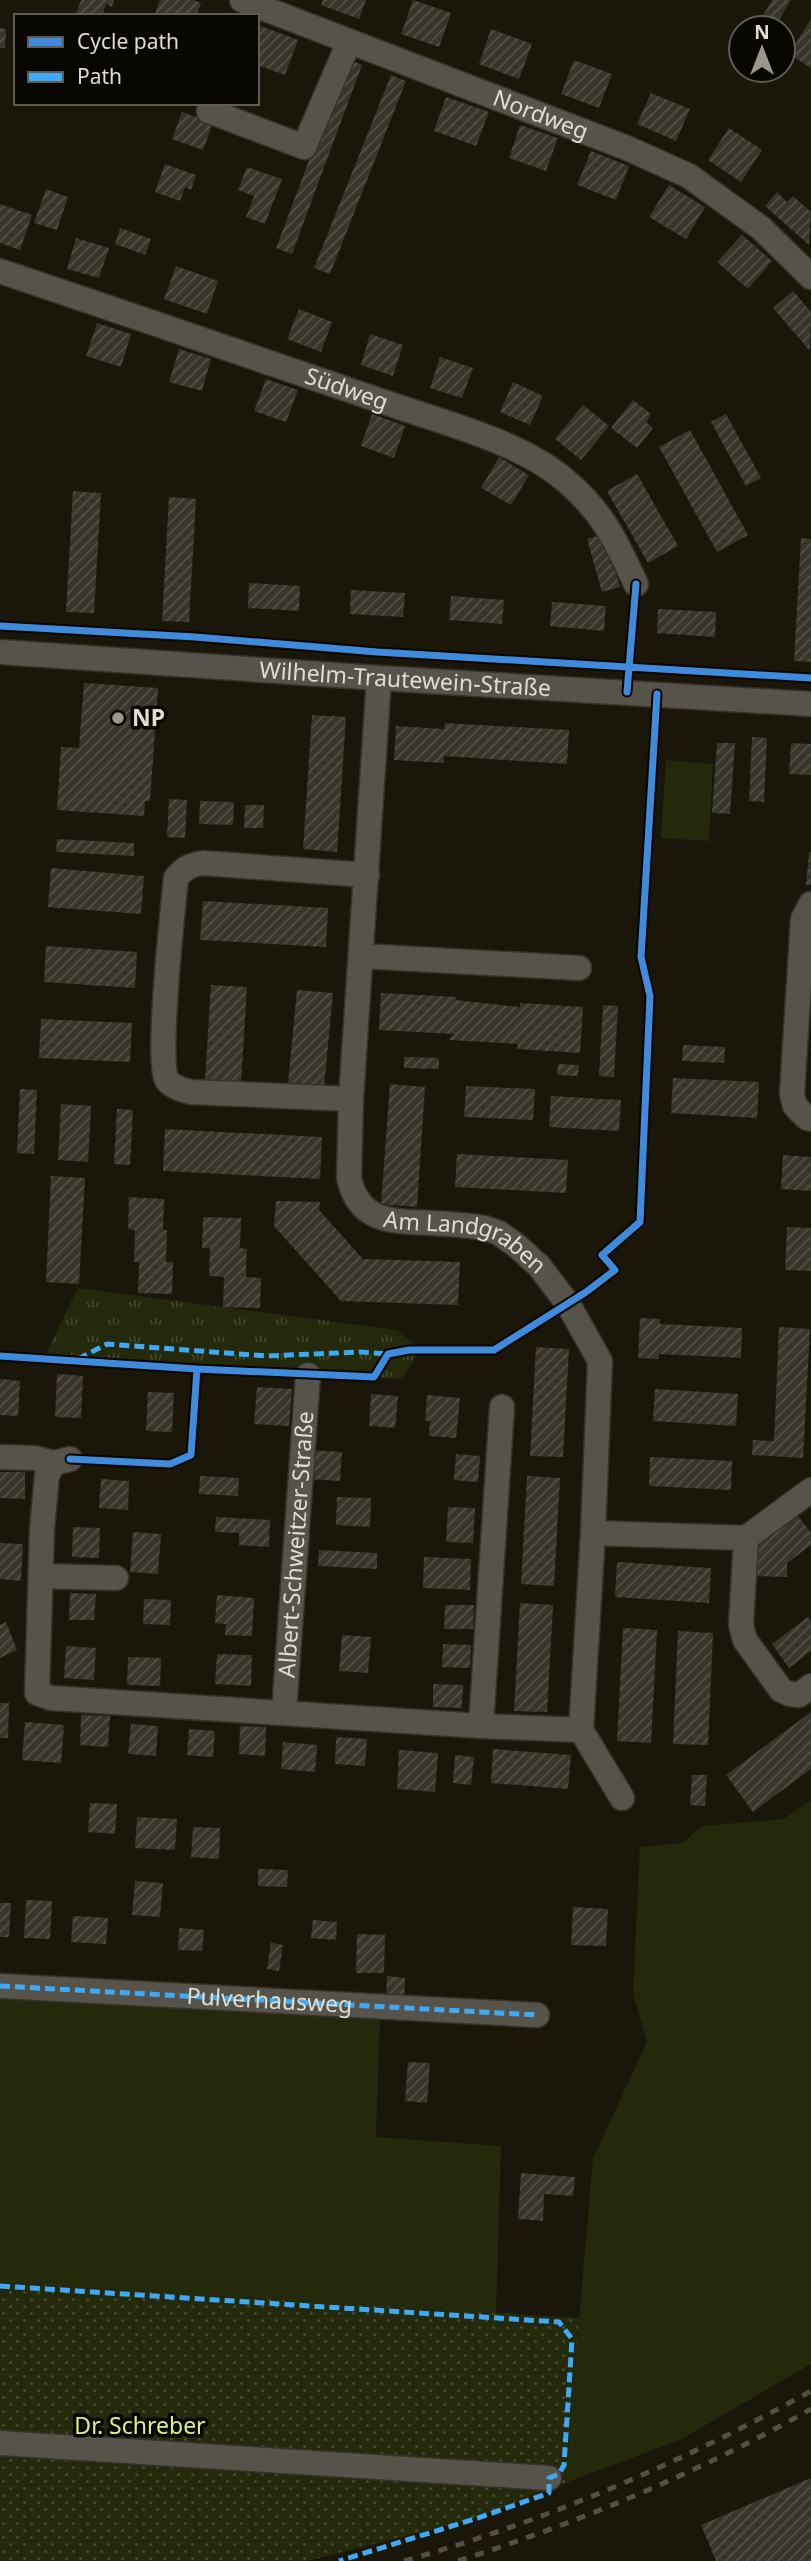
<svg xmlns="http://www.w3.org/2000/svg" width="811" height="2561" viewBox="0 0 811 2561" font-family="'Noto Sans',sans-serif">
<style>
.grass{fill:#24290b}
.park{fill:url(#park-tufts)}
.garden{fill:url(#garden-dots)}
.building{fill:url(#building-hatch)}
.lines{fill:none;stroke-linecap:round;stroke-linejoin:round}
.minor-casing{stroke:#35322a;stroke-width:27}
.minor{stroke:#56534a;stroke-width:24}
.rail{stroke:#525046;stroke-width:5;stroke-dasharray:9 9;stroke-linecap:butt}
.quiet{stroke:#3fa9f5;stroke-width:5;stroke-dasharray:10 5;stroke-linecap:butt}
.cycleway-casing{stroke:#080601;stroke-width:11}
.cycleway{stroke:#408adc;stroke-width:7}
.poi-dot{fill:#9b9789;stroke:#080601;stroke-width:2.5}
.labels{text-anchor:middle;stroke-width:7;stroke-linejoin:round;paint-order:stroke}
.street-label{font-size:23px;fill:#e0dcce;stroke:#080601}
.poi-label{font-size:23px;font-weight:bold;fill:#e0dcce;stroke:#080601;text-anchor:start}
.park-label{font-size:23px;fill:#d7f081;stroke:#080601}
</style>
<defs>
<pattern id="park-tufts" width="24" height="20" patternUnits="userSpaceOnUse" patternTransform="scale(1.75)"><rect width="24" height="20" fill="#24290b"/><path d="M3 7l-1-3M5 7V3M7 7l1-3M15 17l-1-3M17 17v-4M19 17l1-3" fill="none" stroke="#44472d"/></pattern>
<pattern id="garden-dots" width="8" height="8" patternUnits="userSpaceOnUse" patternTransform="scale(1.75)"><rect width="8" height="8" fill="#24290b"/><path d="M2 2h.1M6 6h.1" fill="none" stroke="#44472d" stroke-width="1.8" stroke-linecap="round"/></pattern>
<pattern id="building-hatch" width="6" height="6" patternUnits="userSpaceOnUse" patternTransform="scale(1.75)"><rect width="6" height="6" fill="#38352a"/><path d="M-1 1l2-2M0 6l6-6M5 7l2-2" fill="none" stroke="#545248"/></pattern>
</defs>
<rect width="100%" height="100%" fill="#1a160a"/>
<path class="grass" d="M666,760l47,4 -4,77 -48,-3z
M811,1800v564l-131,76 -115,43 28,-325 54,-116 -14,-50 7,-145 42,-4 20,-17 82,-7z
M0,1995l380,25 -4,117 125,9 -5,167 -496,-30z"/>
<path class="park" d="M78,1288l319,42 24,20 -19,29 -359,-20z"/>
<path class="garden" d="M0,2283l579,35 -14,165 -89,35 -168,43h-308z"/>
<path class="building" d="M81,0h33l-2,7 -6,-3 -4,12h-27z
M160,0h33l8,3 -5,13h-42z
M323,0h43l-7,19 -38,-14z
M413,0l38,13 -12,34 -38,-13z
M772,0h19l-17,28h-18z
M811,19v49l-22,-14z
M261,26l37,14 -13,35 -28,-10v-30z
M0,28l6,1 -1,19h-5z
M491,29l41,15 -13,35 -40,-15z
M347,59l15,6 -70,189 -16,-6z
M574,60l38,14 -13,34 -38,-14z
M391,75l15,6 -76,193 -16,-6z
M651,93l39,16 -14,32 -39,-17z
M446,97l43,15 -13,34 -42,-15z
M182,112l31,11 -10,27 -31,-11z
M520,125l38,13 -12,33 -37,-13z
M729,128l33,22 -21,32 -33,-22z
M591,151l38,15 -13,34 -39,-15z
M165,164l31,11 -5,15 -6,-3 -5,14 -25,-9z
M247,167l35,12 -17,45 -19,-7 8,-21 -16,-6z
M669,185l36,22 -19,32 -37,-22z
M46,189l22,8 -11,33 -23,-7z
M777,192l10,10 6,-6 18,16 -2,33 -44,-39z
M0,204l32,11 -12,35 -20,-7z
M120,228l31,11 -6,16 -30,-11z
M742,235l30,26 -24,28 -31,-27z
M76,238l33,10 -10,30 -32,-9z
M176,266l42,15 -11,33 -43,-15z
M793,291l18,21 -1,39 -37,-43z
M299,309l33,13 -11,30 -34,-13z
M97,323l34,11 -10,33 -35,-11z
M370,334l33,11 -10,31 -32,-11z
M179,349l32,10 -9,32 -33,-9z
M440,357l33,11 -11,30 -32,-10z
M266,379l32,11 -12,32 -32,-11z
M513,382l30,14 -13,29 -30,-13z
M633,400l18,14 -5,8 7,6 -16,20 -26,-20z
M583,405l26,21 -28,34 -26,-21z
M372,414l33,12 -11,32 -33,-12z
M726,414l35,64 -15,8 -35,-64z
M690,430l58,105 -31,17 -58,-105z
M499,457l30,18 -18,30 -30,-17z
M637,474l41,72 -30,17 -41,-72z
M73,491l28,2 -7,120 -28,-1z
M169,497l27,2 -7,123 -27,-1z
M604,534l16,53 -18,5 -15,-53z
M801,538l10,1v123l-17,-1z
M249,583l51,3 -1,25 -51,-3z
M351,590l54,3 -2,24 -53,-3z
M451,596l53,4 -2,24 -53,-4z
M552,602l54,4 -2,25 -54,-5z
M658,609l58,3 -1,25 -58,-4z
M84,683l74,5 -8,113h-5l-1,15 -87,-6 4,-63 18,1z
M312,715l34,2 -9,135 -34,-3z
M445,723l124,7 -2,34 -123,-8v7l-50,-3 2,-34 48,3z
M752,737l15,1 -3,64 -15,-1z
M717,743h18l-5,71 -18,-1z
M791,743l20,1v31l-22,-1z
M169,799l18,1 -2,38 -18,-1z
M200,801l34,1 -1,23 -34,-1z
M245,805h19l-1,23h-19z
M57,839l77,4v13l-78,-4z
M809,852h2v33h-5z
M51,868l93,8 -3,38 -93,-7z
M203,901l125,7 -2,39 -126,-7z
M46,946l91,6 -2,36 -91,-6z
M211,985l36,2 -6,96 -36,-2z
M297,990l36,3 -9,94 -36,-3z
M381,993l75,4v3l64,7v-4l63,4 -3,46 -63,-4 1,-5 -69,-4 5,-6 -75,-4z
M603,1005l15,1 -4,71 -15,-1z
M41,1019l91,4 -2,39 -91,-4z
M683,1045l42,2 -1,16 -42,-2z
M404,1057l35,1v11l-35,-1z
M558,1064l21,1 -1,11 -21,-1z
M673,1078l86,4 -2,36 -86,-5z
M390,1084l35,3 -8,120 -36,-3z
M466,1086l69,3 -2,31 -69,-3z
M20,1089l17,1 -3,64 -17,-1z
M551,1096l70,4 -2,31 -70,-4z
M61,1104l30,2 -3,56 -30,-2z
M117,1109l16,1 -3,55 -16,-1z
M165,1129l157,8 -2,42 -157,-8z
M457,1154l111,6 -2,33 -111,-6z
M783,1155l28,2v34l-30,-2z
M51,1176l34,2 -6,106 -33,-2z
M129,1197l35,2 -1,31h4l-1,32h7l-1,32 -34,-1 1,-31h-5l1,-32 -7,-1z
M276,1201l44,1 -1,8 44,49 97,3 -2,43 -117,-4 -67,-75z
M203,1217l38,1 -1,30 7,1 -1,28 15,1 -1,30 -37,-1 1,-30 -15,-1 1,-28h-8z
M787,1227l24,1v43l-26,-1z
M640,1318l20,1v5l82,4 -1,30 -82,-4 -1,5 -20,-1z
M779,1327l31,2 -7,129 -51,-3 1,-15 21,1z
M536,1347l33,2 -6,108 -33,-1z
M57,1374l26,2 -2,42 -26,-1z
M0,1379l20,2 -2,35 -18,-1z
M257,1387l35,2 -3,37 -35,-2z
M655,1389l83,5 -2,32 -83,-5z
M148,1392l26,1 -2,39 -26,-1z
M371,1394l27,2 -3,32 -26,-2z
M427,1395l33,3 -4,40 -27,-2 1,-15h-5z
M309,1450l33,2 -2,29 -33,-2z
M456,1454l24,2 -2,26 -24,-2z
M650,1457l82,4 -1,29 -82,-4z
M0,1472h25v27l-25,-1z
M200,1476l39,2 -1,18 -39,-2z
M527,1476l33,2 -6,108 -33,-2z
M101,1479l28,2 -1,29 -29,-2z
M337,1497l34,1 -1,29 -34,-2z
M448,1507l27,1 -2,35 -27,-1z
M798,1516l13,17v12l-24,18v14l-30,-1v-30z
M216,1517l54,3 -1,27 -30,-2v-12l-24,-1z
M73,1527l27,1 -1,30 -27,-1z
M133,1532l28,2 -3,40 -28,-2z
M0,1543l23,1 -2,37 -21,-2z
M319,1550l58,3v16l-59,-3z
M424,1557l47,2 -1,31 -47,-2z
M617,1562l94,6 -2,35 -94,-6z
M70,1593l26,1 -2,26h-25z
M217,1595l37,3 -2,38 -27,-1 1,-11 -11,-1z
M144,1599l27,1 -1,25 -27,-1z
M520,1603l33,2 -6,107 -33,-1z
M445,1605h29l-1,24h-29z
M808,1617l3,4v30l-22,17 -17,-24z
M6,1622l11,28 -17,8v-33z
M623,1628l34,2 -6,113 -34,-2z
M678,1631l35,2 -5,112 -35,-1z
M342,1635l29,2 -3,36 -29,-2z
M443,1644l28,1 -1,23 -28,-1z
M66,1646l30,2 -2,32 -30,-2z
M217,1654l35,1 -1,31 -36,-2z
M128,1657l33,1 -1,28 -33,-1z
M433,1684l30,1 -1,23 -29,-1z
M0,1703h9l-1,35h-8z
M811,1712v57l-58,43 -27,-37z
M81,1715l29,1 -2,31 -28,-2z
M25,1722l39,3 -3,38 -39,-3z
M131,1724l27,2 -2,30 -28,-2z
M240,1726l26,1 -1,29 -26,-2z
M189,1729l26,2 -2,26 -26,-2z
M336,1737l31,2 -2,27 -30,-2z
M283,1742l34,3 -2,27 -34,-3z
M493,1749l78,6 -3,34 -77,-6z
M399,1750l39,3 -3,39 -38,-3z
M455,1755l19,2 -3,28 -18,-2z
M692,1775h15l-2,31 -15,-1z
M90,1803l27,1 -2,30 -27,-2z
M137,1817l40,2 -2,31 -40,-2z
M193,1827l27,1 -1,31 -28,-2z
M258,1869l30,1 -1,17 -29,-1z
M135,1881l28,2 -3,34 -28,-2z
M26,1900l26,1 -2,38 -26,-1z
M0,1903h11l-2,34h-9z
M573,1907l35,2 -2,37 -35,-1z
M73,1916l35,2 -2,26 -35,-2z
M313,1920l24,2 -1,18 -25,-2z
M179,1928l25,2 -2,21 -24,-1z
M357,1934l28,1 -1,38h-28z
M271,1943l12,2 -4,26 -12,-2z
M387,1976l18,2 -1,25 -18,-1z
M408,2062l22,1 -3,40 -22,-2z
M521,2173l54,4 -2,19 -29,-2 -1,27 -25,-2z
M811,2478v83h-95l-15,-36z"/>
<g class="lines">
<defs>
<g id="minor">
<path id="s1" d="M242,0l385,148 62,28 72,52 50,49"/>
<path d="M209,111l95,36 45,-105"/>
<path id="s2" d="M0,271c127,43 255,86 381,130 57,20 139,40 184,79 38,32 51,61 71,104"/>
<path id="s3" d="M0,652l379,26 432,26"/>
<path id="s4" d="M379,678l-28,421 -2,79c10,45 43,43 82,45 18,1 36,2 54,5l14,5 18,13 22,20 29,38 32,57 -7,172 -12,197 41,68"/>
<path d="M811,904l-8,15 -11,175 3,12 12,12 4,1"/>
<path d="M361,956l218,12"/>
<path d="M351,1099l-160,-7c-9,-2 -19,-5 -24,-12 -11,-17 6,-173 9,-202 8,-10 14,-13 27,-15l164,12"/>
<path d="M0,1457l35,1 19,5"/>
<path d="M70,1459l-16,4 -7,12 -5,54 -5,164 14,5 430,28 100,4"/>
<path d="M593,1533l153,5 65,-48"/>
<path d="M746,1538l-5,87 4,15 36,50 9,4 9,1 12,-9"/>
<path d="M41,1576l75,2"/>
<path id="s5" d="M284,1712l24,-337"/>
<path d="M481,1726l21,-319"/>
<path d="M0,1986l537,29"/>
<path d="M0,2443l549,35"/>
</g>
</defs>
<use href="#minor" class="minor-casing"/>
<use href="#minor" class="minor"/>
<path class="rail" d="M404,2561c142,-40 279,-99 407,-170
M458,2561c122,-39 242,-89 353,-152"/>
<g class="quiet">
<path d="M78,1359l29,-15 159,12 94,-4 28,2"/>
<path id="s6" d="M0,1986l537,29"/>
<path d="M0,2286l559,36 13,17 -8,126 -5,9 -10,4v15l-71,25 -139,43"/>
</g>
<defs>
<path id="cycleway" d="M0,626l195,11 182,15 434,26
M627,692l9,-108
M0,1356l197,13 177,8 14,-23 21,-4h85l92,-58 29,-22 -13,-15 38,-33 10,-226 -9,-39 16,-263
M70,1459l100,5 21,-9 6,-86"/>
</defs>
<use href="#cycleway" class="cycleway-casing"/>
<use href="#cycleway" class="cycleway"/>
</g>
<circle class="poi-dot" cx="118" cy="718" r="7"/>
<g class="labels">
<g class="street-label">
<text dy="8" stroke="none"><textPath href="#s1" startOffset="320">Nordweg</textPath></text>
<text dy="8" stroke="none"><textPath href="#s2" startOffset="366">Südweg</textPath></text>
<text dy="8" stroke="none"><textPath href="#s3" startOffset="406">Wilhelm-Trautewein-Straße</textPath></text>
<text dy="8" stroke="none"><textPath href="#s4" startOffset="644">Am Landgraben</textPath></text>
<text dy="8" stroke="none"><textPath href="#s5" startOffset="168">Albert-Schweitzer-Straße</textPath></text>
<text dy="8" stroke="none"><textPath href="#s6" startOffset="270">Pulverhausweg</textPath></text>
</g>
<g class="poi-label">
<text x="132" y="726">NP</text>
</g>
<g class="park-label">
<text x="140" y="2434">Dr. Schreber</text>
</g>
</g>
<rect x="14" y="14" width="245" height="91" fill="#080601" stroke="#5e5c53" stroke-width="2"/>
<rect x="28" y="37" width="35" height="10" fill="#408adc" stroke="#5e5c53" stroke-width="2"/>
<text x="77" y="49" font-size="21" fill="#e0dcce">Cycle path</text>
<rect x="28" y="72" width="35" height="10" fill="#3fa9f5" stroke="#5e5c53" stroke-width="2"/>
<text x="77" y="84" font-size="21" fill="#e0dcce">Path</text>
<g transform="translate(762 49)"><circle r="33" fill="#080601" stroke="#5e5c53" stroke-width="2"/>
<path d="M0-5L12 26L0 18L-12 26Z" fill="#9b9789"/>
<text y="-10" font-size="19" font-weight="bold" text-anchor="middle" fill="#e0dcce">N</text>
</g>
</svg>
